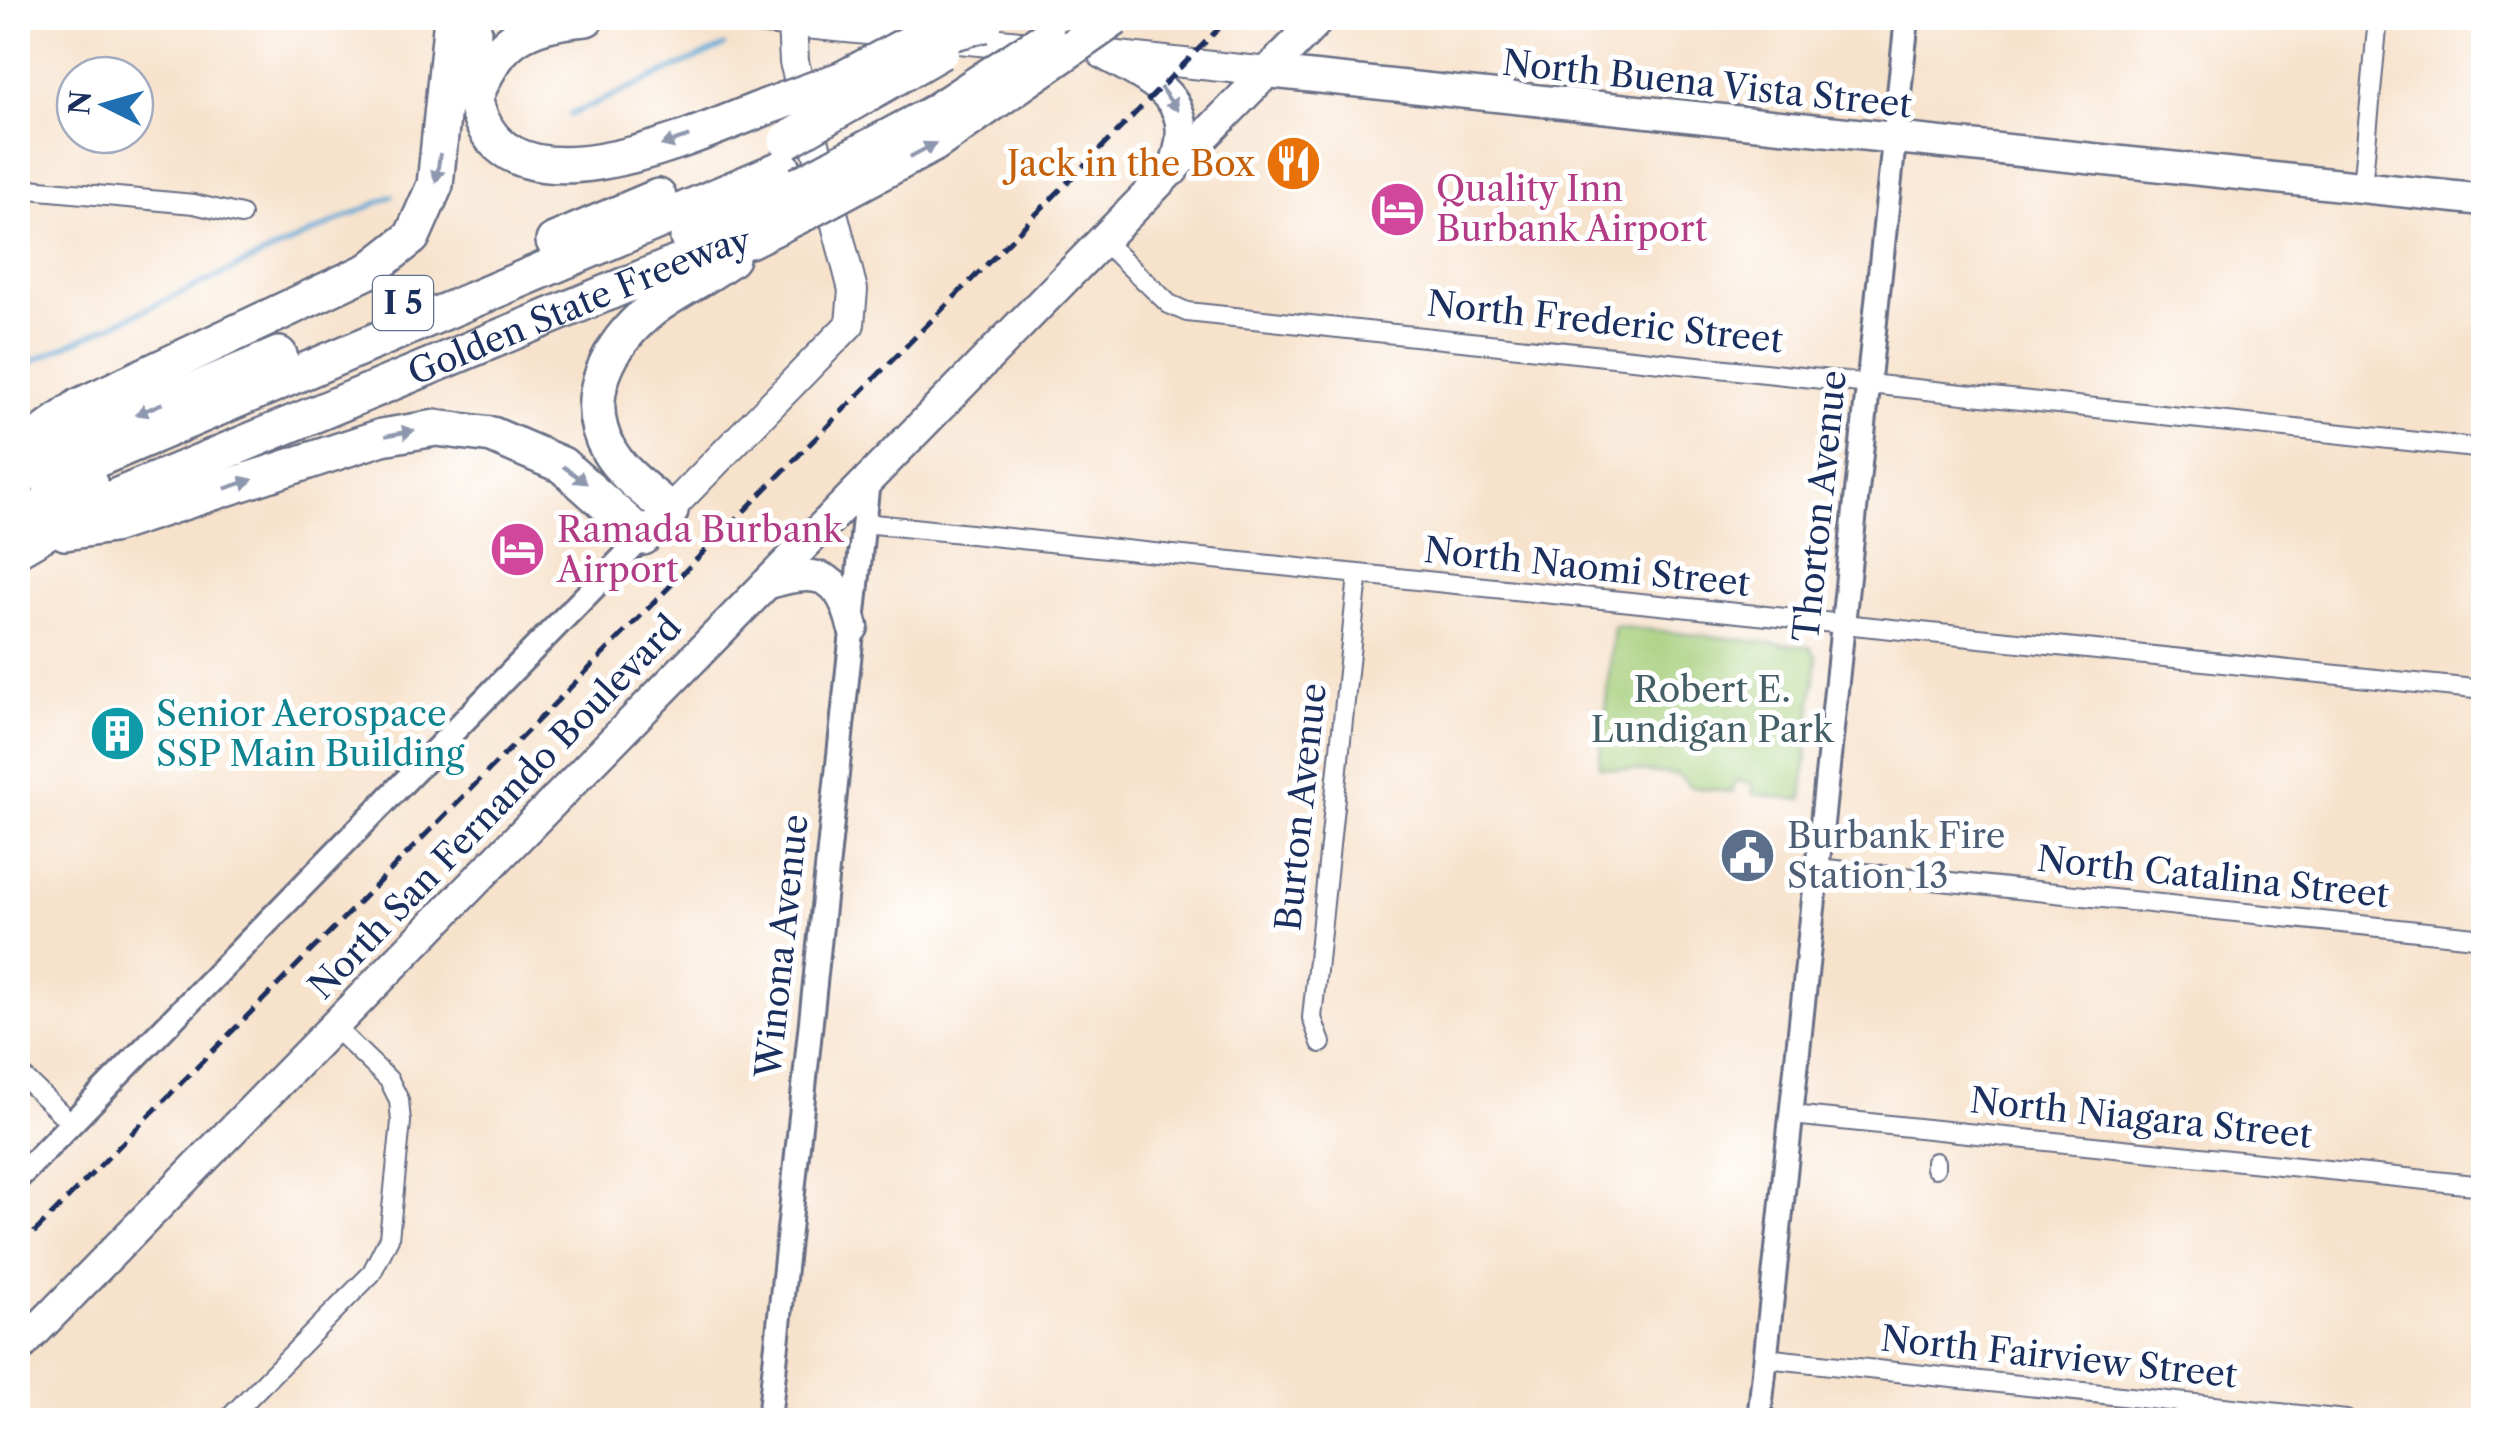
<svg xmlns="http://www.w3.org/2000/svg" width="2501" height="1438" viewBox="0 0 2501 1438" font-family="'Libre Caslon Text',serif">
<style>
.green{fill:#a6cf7b;stroke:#607f6c;stroke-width:2.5}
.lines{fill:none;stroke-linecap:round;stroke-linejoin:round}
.stream{stroke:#5aa3d1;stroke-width:5}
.minor-casing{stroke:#686e84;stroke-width:22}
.tertiary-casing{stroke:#686e84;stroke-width:28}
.secondary-casing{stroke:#686e84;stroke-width:32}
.primary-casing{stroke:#686e84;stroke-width:35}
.motorway-casing{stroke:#686e84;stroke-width:40}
.minor{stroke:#fff;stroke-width:18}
.tertiary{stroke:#fff;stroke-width:22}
.secondary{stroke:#fff;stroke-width:28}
.primary{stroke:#fff;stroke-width:30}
.motorway{stroke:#fff;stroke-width:35}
.rail{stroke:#1b2f5e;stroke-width:5;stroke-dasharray:15 8;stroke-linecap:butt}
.motorway-bridge-casing{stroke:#686e84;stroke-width:40;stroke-linecap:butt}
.motorway-bridge{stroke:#fff;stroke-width:35}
.oneway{fill:#8d97ae}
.labels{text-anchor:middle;stroke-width:10;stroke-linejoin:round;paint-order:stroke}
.shield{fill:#fff;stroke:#5f6d8e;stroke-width:2.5}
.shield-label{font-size:32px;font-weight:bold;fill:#1b2f5e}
.street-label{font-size:35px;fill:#1b2f5e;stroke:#fff}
.food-label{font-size:35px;fill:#c56008;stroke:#fff;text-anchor:end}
.hotel-label{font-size:35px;fill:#b23c85;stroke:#fff;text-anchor:start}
.park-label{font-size:35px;fill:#455f67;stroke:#fff}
.culture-label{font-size:35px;fill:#0d838f;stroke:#fff;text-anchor:start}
.service-label{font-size:35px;fill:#4e5e75;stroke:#fff;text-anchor:start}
</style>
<rect width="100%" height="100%" fill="#fff"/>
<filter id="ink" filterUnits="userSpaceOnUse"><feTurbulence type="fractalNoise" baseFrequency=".01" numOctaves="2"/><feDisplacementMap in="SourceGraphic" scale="20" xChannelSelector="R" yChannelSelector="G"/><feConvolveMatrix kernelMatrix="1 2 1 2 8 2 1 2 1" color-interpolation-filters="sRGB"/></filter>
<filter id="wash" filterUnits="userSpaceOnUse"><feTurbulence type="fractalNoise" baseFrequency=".0048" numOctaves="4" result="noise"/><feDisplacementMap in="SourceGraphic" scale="40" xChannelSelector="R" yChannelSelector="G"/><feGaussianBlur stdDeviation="2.25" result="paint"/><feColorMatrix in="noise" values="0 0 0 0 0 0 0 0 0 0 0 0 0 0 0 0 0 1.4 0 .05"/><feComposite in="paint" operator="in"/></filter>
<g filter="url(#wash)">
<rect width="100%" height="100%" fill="#f7e2cb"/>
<path class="green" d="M1614,626l196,21 7,10 -15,143 -49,-6v-11l-18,-2 -2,11 -42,-5 -13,-12 -79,-8z"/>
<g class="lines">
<path class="stream" d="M570,115l154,-69
M18,368l374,-172"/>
</g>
</g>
<g filter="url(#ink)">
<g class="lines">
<defs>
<path id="minor" d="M2362,187l16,-169
M18,188l176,16 47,11
M1103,241l66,63 18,8 1297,137
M864,523l1620,167
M1817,868l667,70
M1321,1043l-9,-25 46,-442
M18,1072l53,51
M1792,1115l692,71
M1935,1162v6
M1765,1358l581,62
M227,1420l144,-146 18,-36 12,-116 -2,-22 -10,-20 -56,-54"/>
<path id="tertiary" d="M18,1178l625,-641
M769,1420l99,-940
M1759,1420l148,-1402"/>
<path id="secondary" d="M744,18l297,29
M1109,55l159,17
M643,537l207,-213 3,-34 -59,-228 -2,-40"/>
<path id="primary" d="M1104,54c53,29 97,47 69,116
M1268,72l1216,128
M766,584c50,-16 74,-12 87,43
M18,1349l1302,-1331"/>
<g id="motorway">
<path d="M473,28c-1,31 -5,62 8,91 40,97 218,14 285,-12"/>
<path d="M475,97c23,-58 49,-74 111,-79"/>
<path d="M688,238l111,-53"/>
<path d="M554,241l104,-44"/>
<path d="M26,446l54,-40 290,-136 42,-33 23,-52 17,-167"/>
<path d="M18,465l261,-110"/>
<path d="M48,480l735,-312"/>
<path d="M670,511c-20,-18 -48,-37 -61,-60 -30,-53 0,-108 43,-142 25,-19 54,-32 79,-51"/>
<path d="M18,517l72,-32"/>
<path d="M65,532l47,-7 270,-88 54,-9 56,7 70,30 81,72"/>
<path id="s1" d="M18,548l64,-37 635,-264 32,-7 57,-28"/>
</g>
</defs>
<use href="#minor" class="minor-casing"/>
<use href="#tertiary" class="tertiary-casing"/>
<use href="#secondary" class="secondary-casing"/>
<use href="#primary" class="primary-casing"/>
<use href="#motorway" class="motorway-casing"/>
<use href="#minor" class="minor"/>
<use href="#tertiary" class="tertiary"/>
<use href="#secondary" class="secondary"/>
<use href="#primary" class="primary"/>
<use href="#motorway" class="motorway"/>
<path class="rail" d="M18,1249l1211,-1231"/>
<defs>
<path id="motorway-bridge" d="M766,107l77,-28 66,-35 75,-20
M787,140l154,-89
M799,185l133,-71 115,-76
M806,212l129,-69 180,-125"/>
</defs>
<use href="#motorway-bridge" class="motorway-bridge-casing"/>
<use href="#motorway-bridge" class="motorway-bridge"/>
</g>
<defs><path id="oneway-solid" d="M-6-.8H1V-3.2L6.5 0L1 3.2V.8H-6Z" transform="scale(2.5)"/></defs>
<g class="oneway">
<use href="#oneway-solid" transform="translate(1169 99) rotate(53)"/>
<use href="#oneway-solid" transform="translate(675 141) rotate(162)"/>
<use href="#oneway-solid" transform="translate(923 150) rotate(-28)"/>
<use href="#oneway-solid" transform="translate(438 168) rotate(98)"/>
<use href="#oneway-solid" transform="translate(149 409) rotate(157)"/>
<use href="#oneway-solid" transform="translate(400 433) rotate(-11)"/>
<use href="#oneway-solid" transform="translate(575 475) rotate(36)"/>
<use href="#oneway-solid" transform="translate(239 484) rotate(-18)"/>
</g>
</g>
<defs>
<symbol id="restaurant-disc" viewBox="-11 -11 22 22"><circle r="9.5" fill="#e8710a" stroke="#fff"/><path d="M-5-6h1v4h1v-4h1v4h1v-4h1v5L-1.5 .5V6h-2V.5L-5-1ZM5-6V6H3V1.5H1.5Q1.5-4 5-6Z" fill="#fff"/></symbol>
<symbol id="hotel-disc" viewBox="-11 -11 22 22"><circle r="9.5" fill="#d1479c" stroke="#fff"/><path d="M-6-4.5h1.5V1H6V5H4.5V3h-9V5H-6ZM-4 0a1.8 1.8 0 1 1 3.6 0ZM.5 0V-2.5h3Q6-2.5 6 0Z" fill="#fff"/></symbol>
<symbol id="building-disc" viewBox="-11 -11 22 22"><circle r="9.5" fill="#0f9aa8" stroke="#fff"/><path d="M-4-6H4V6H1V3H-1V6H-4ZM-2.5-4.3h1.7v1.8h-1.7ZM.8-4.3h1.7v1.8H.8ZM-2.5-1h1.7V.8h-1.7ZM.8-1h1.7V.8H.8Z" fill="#fff"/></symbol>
<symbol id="civic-disc" viewBox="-11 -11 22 22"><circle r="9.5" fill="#5c6f8a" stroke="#fff"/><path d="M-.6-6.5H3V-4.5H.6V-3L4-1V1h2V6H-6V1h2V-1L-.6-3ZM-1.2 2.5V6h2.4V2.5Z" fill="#fff"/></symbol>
</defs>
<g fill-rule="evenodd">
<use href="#restaurant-disc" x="1262" y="132" width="63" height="63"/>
<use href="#hotel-disc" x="1366" y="178" width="63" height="63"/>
<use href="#hotel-disc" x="486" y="518" width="63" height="63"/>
<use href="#building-disc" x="86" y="702" width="63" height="63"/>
<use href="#civic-disc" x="1716" y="824" width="63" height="63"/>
</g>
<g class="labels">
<rect class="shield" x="373" y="276" width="60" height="54" rx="8"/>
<g class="shield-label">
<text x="403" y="314">I 5</text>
</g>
<g class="street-label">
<text transform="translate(1707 84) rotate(6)" y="12">North Buena Vista Street</text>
<text dy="12" stroke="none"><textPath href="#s1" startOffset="612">Golden State Freeway</textPath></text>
<text transform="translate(1605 322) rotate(6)" y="12">North Frederic Street</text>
<text transform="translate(1820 506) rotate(-84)" y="12">Thorton Avenue</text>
<text transform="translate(1587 567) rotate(6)" y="12">North Naomi Street</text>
<text transform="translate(495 807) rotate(-46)" y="12">North San Fernando Boulevard</text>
<text transform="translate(1301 807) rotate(-84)" y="12">Burton Avenue</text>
<text transform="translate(2213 877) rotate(6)" y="12">North Catalina Street</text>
<text transform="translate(782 946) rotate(-84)" y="12">Winona Avenue</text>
<text transform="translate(2141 1118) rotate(6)" y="12">North Niagara Street</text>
<text transform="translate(2059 1357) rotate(6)" y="12">North Fairview Street</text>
</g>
<g class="food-label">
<text x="1255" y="176">Jack in the Box</text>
</g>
<g class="hotel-label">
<text x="1436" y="201">Quality Inn<tspan x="1436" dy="40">Burbank Airport</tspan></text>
<text x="557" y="542">Ramada Burbank<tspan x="557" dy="40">Airport</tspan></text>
</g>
<g class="park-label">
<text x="1712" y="702">Robert E.<tspan x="1712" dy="40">Lundigan Park</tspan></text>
</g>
<g class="culture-label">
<text x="156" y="726">Senior Aerospace<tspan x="156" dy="40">SSP Main Building</tspan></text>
</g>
<g class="service-label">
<text x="1787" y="848">Burbank Fire<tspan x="1787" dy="40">Station 13</tspan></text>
</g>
</g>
<rect width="2501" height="1438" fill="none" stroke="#fff" stroke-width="60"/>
<g transform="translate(105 105) rotate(275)"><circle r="48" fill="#ffffff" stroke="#a4acbf" stroke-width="2.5"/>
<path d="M0-8L18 38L0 25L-18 38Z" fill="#1f6fb2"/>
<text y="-15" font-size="28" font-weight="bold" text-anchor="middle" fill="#1b2f5e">N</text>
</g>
</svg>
